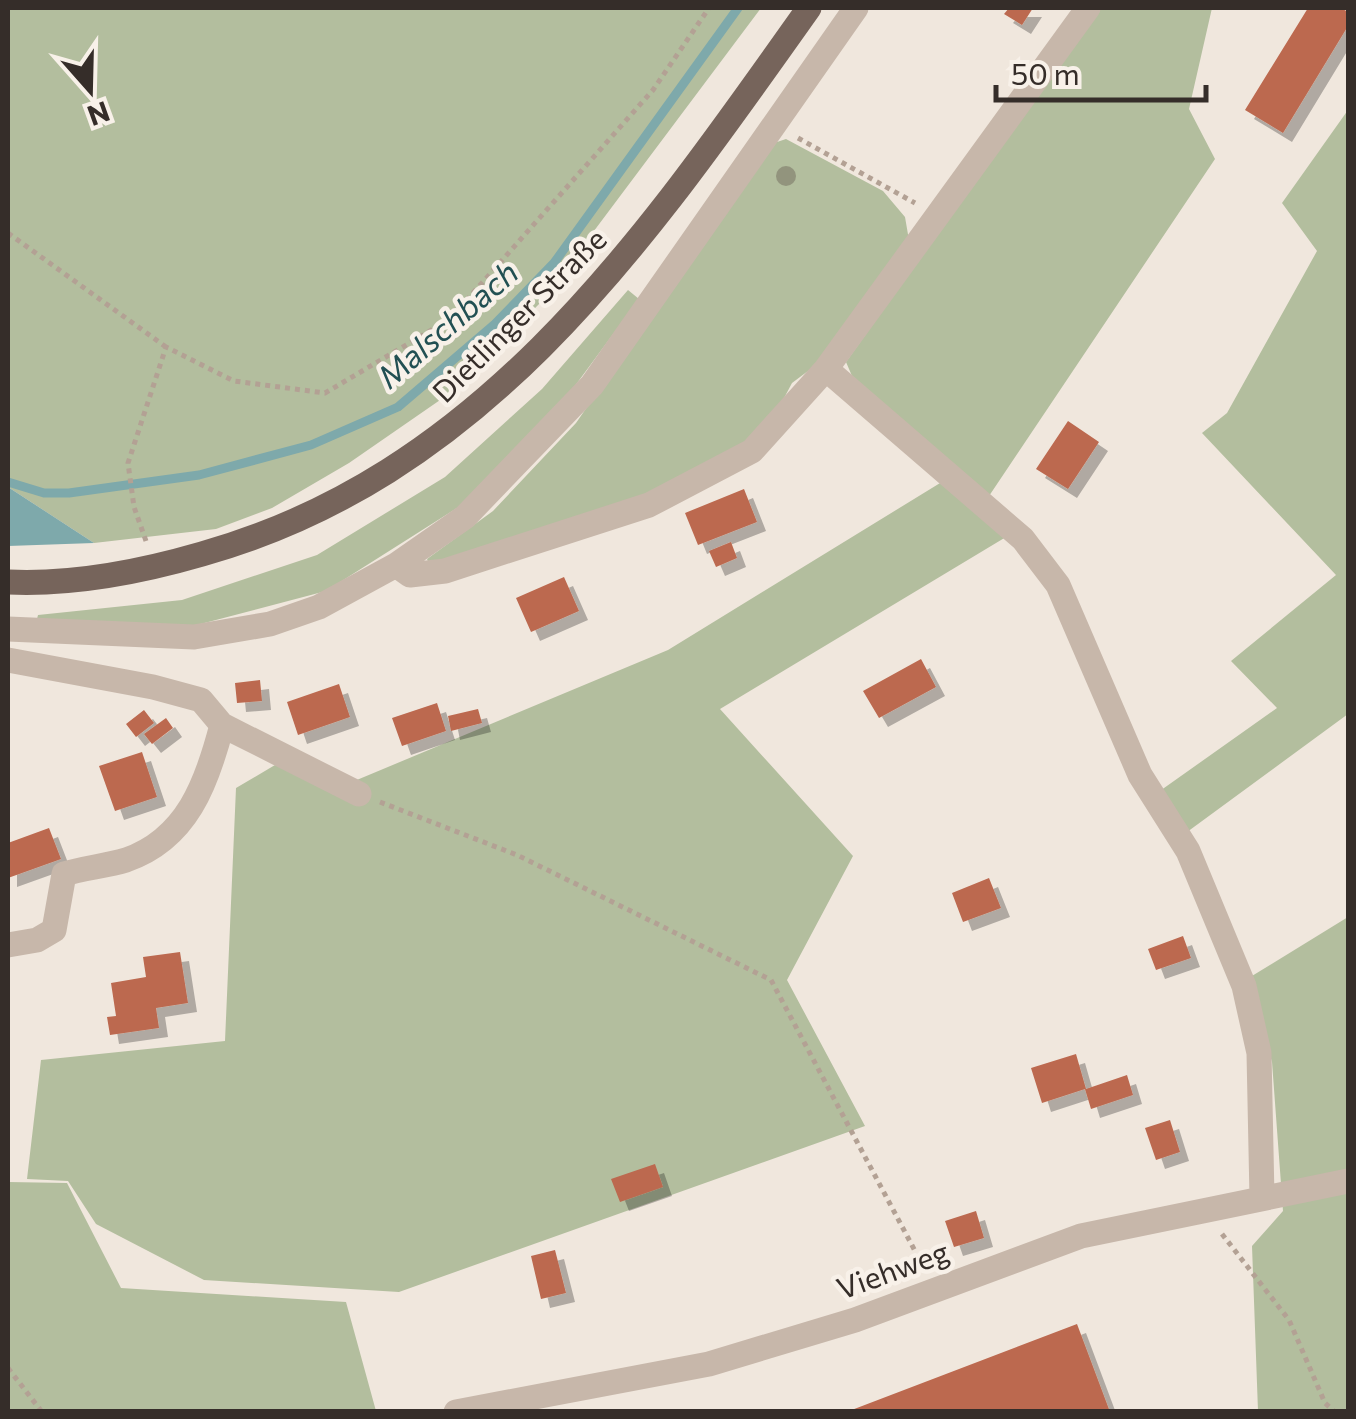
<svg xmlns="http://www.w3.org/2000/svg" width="1356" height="1419" viewBox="0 0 1356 1419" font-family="Commissioner,sans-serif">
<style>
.green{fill:#b3be9e}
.water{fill:#7ea9ab}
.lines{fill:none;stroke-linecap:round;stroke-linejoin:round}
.stream{stroke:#7ea9ab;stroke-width:9}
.building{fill:#bc694f;filter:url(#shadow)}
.path{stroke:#b3a194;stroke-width:5;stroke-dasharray:5 5;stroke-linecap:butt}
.minor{stroke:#c7b7aa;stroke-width:25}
.major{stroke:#76645b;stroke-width:25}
.tree{fill:#92947d}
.labels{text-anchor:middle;stroke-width:9;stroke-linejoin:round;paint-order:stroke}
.street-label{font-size:30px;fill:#352d29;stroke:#f8f1e9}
.water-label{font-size:32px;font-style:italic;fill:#225053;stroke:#f8f1e9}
</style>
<defs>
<filter id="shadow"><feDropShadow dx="9" dy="9" stdDeviation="0" flood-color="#0004"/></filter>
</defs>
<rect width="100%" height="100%" fill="#f0e7dd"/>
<path class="green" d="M8,8h753l-221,295 -84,86 -107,74 -77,45 -56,21 -122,14 -86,-56z
M1097,8h115l-23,101 26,50 -226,337 -134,-113 -9,-21z
M1348,110v604l-165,121 -26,-42 120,-85 -46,-47 105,-86 -134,-142 25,-20 90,-162 -35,-48z
M786,139l97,52 22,26 5,29 -86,113 -32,24 -18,34 -26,28 -111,55 -207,66 -3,-7 66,-48 83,-88 192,-278z
M628,290l11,9 -87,118 -95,91 -131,83 -133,35 -157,-3 2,-8 144,-15 135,-45 128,-78 97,-88z
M945,480l61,57 -286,172 133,147 -66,124 78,146 -466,166 -195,-12 -108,-56 -28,-43 -41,-2 14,-119 184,-19 11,-253 39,-23 77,17 316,-132z
M1348,917v494h-90l-6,-165 31,-35 -11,-149 -25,-83z
M8,1182l59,1 54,105 225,14 30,109h-368z"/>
<path class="water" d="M8,487l86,56 -86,3z"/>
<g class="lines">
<path class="stream" d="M8,482l36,11h25l130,-18 112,-30 87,-38 97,-83 59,-61 184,-255"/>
</g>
<path class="building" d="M1009,8h24l-11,17 -18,-11z
M1308,8h33l7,4v14l-65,107 -38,-23z
M1068,421l31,21 -31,47 -32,-20z
M744,489l13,33 -59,23 -13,-32z
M731,542l6,16 -21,9 -7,-16z
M564,577l15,34 -48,21 -15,-34z
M921,659l15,28 -57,31 -16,-27z
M260,680l2,21 -25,2 -2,-20z
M339,684l11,33 -52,18 -11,-33z
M437,703l9,28 -44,15 -10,-28z
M478,709l4,14 -31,8 -3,-15z
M144,710l10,13 -18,14 -10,-13z
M166,718l7,10 -21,16 -8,-10z
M142,752l15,45 -42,14 -16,-45z
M49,828l12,31 -53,19v-35z
M989,878l12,30 -38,14 -11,-29z
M1183,936l8,22 -35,12 -8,-21z
M180,952l8,51 -32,5 3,20 -49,7 -3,-18 9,-1 -5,-33 35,-6 -3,-20z
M1076,1054l10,35 41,-14 6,20 -42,14 -6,-20 -43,14 -11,-35z
M1170,1120l10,32 -24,8 -11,-32z
M655,1164l8,23 -43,15 -9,-23z
M976,1211l8,27 -30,9 -9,-26z
M555,1250l11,43 -25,6 -10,-43z
M1077,1324l33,88h-261v-1z"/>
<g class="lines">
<path class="path" d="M798,138l117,65
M8,233l158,114
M146,541l-12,-34 -6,-44 38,-116 68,34 91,12 125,-74 203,-229 56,-82
M380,802l137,53 254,125 152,286
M1222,1234l67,86 36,83 10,9
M8,1368l34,44"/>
<path class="minor" d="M826,369l197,170 35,46 82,190 48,76 56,135 15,67 3,145
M396,565l14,10 35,-4 204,-66 103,-54 74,-82 262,-361
M8,629l186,8 76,-13 49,-17 77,-42 69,-48 127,-132 264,-377
M8,660l145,27 48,13 21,25 137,69
M8,945l29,-5 17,-10 10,-56c20,-6 42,-8 62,-14 61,-21 81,-77 96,-135
M456,1412l253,-48 146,-44 226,-84 267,-55"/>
<path class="major" d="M8,582c65,3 132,-10 194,-28 285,-80 445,-318 607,-546"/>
</g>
<circle class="tree" cx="786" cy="176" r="10"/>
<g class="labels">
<g class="street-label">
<text transform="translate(520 316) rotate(-45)" y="10">Dietlinger Straße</text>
<text transform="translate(893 1271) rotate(-20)" y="10">Viehweg</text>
</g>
<g class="water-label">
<text transform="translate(448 325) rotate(-41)" y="11">Malschbach</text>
</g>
</g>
<rect width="1356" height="1419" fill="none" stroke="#352d29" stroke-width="20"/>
<g transform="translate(90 90) rotate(160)" stroke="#f8f1e9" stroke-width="8" paint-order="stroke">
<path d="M0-8L18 38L0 25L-18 38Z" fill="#352d29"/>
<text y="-15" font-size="28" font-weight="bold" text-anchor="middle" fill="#352d29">N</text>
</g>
<path d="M996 85v15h210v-15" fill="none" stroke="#352d29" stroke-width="5"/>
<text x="1011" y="85" font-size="30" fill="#352d29" stroke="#f8f1e9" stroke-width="8" paint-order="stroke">50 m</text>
</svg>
